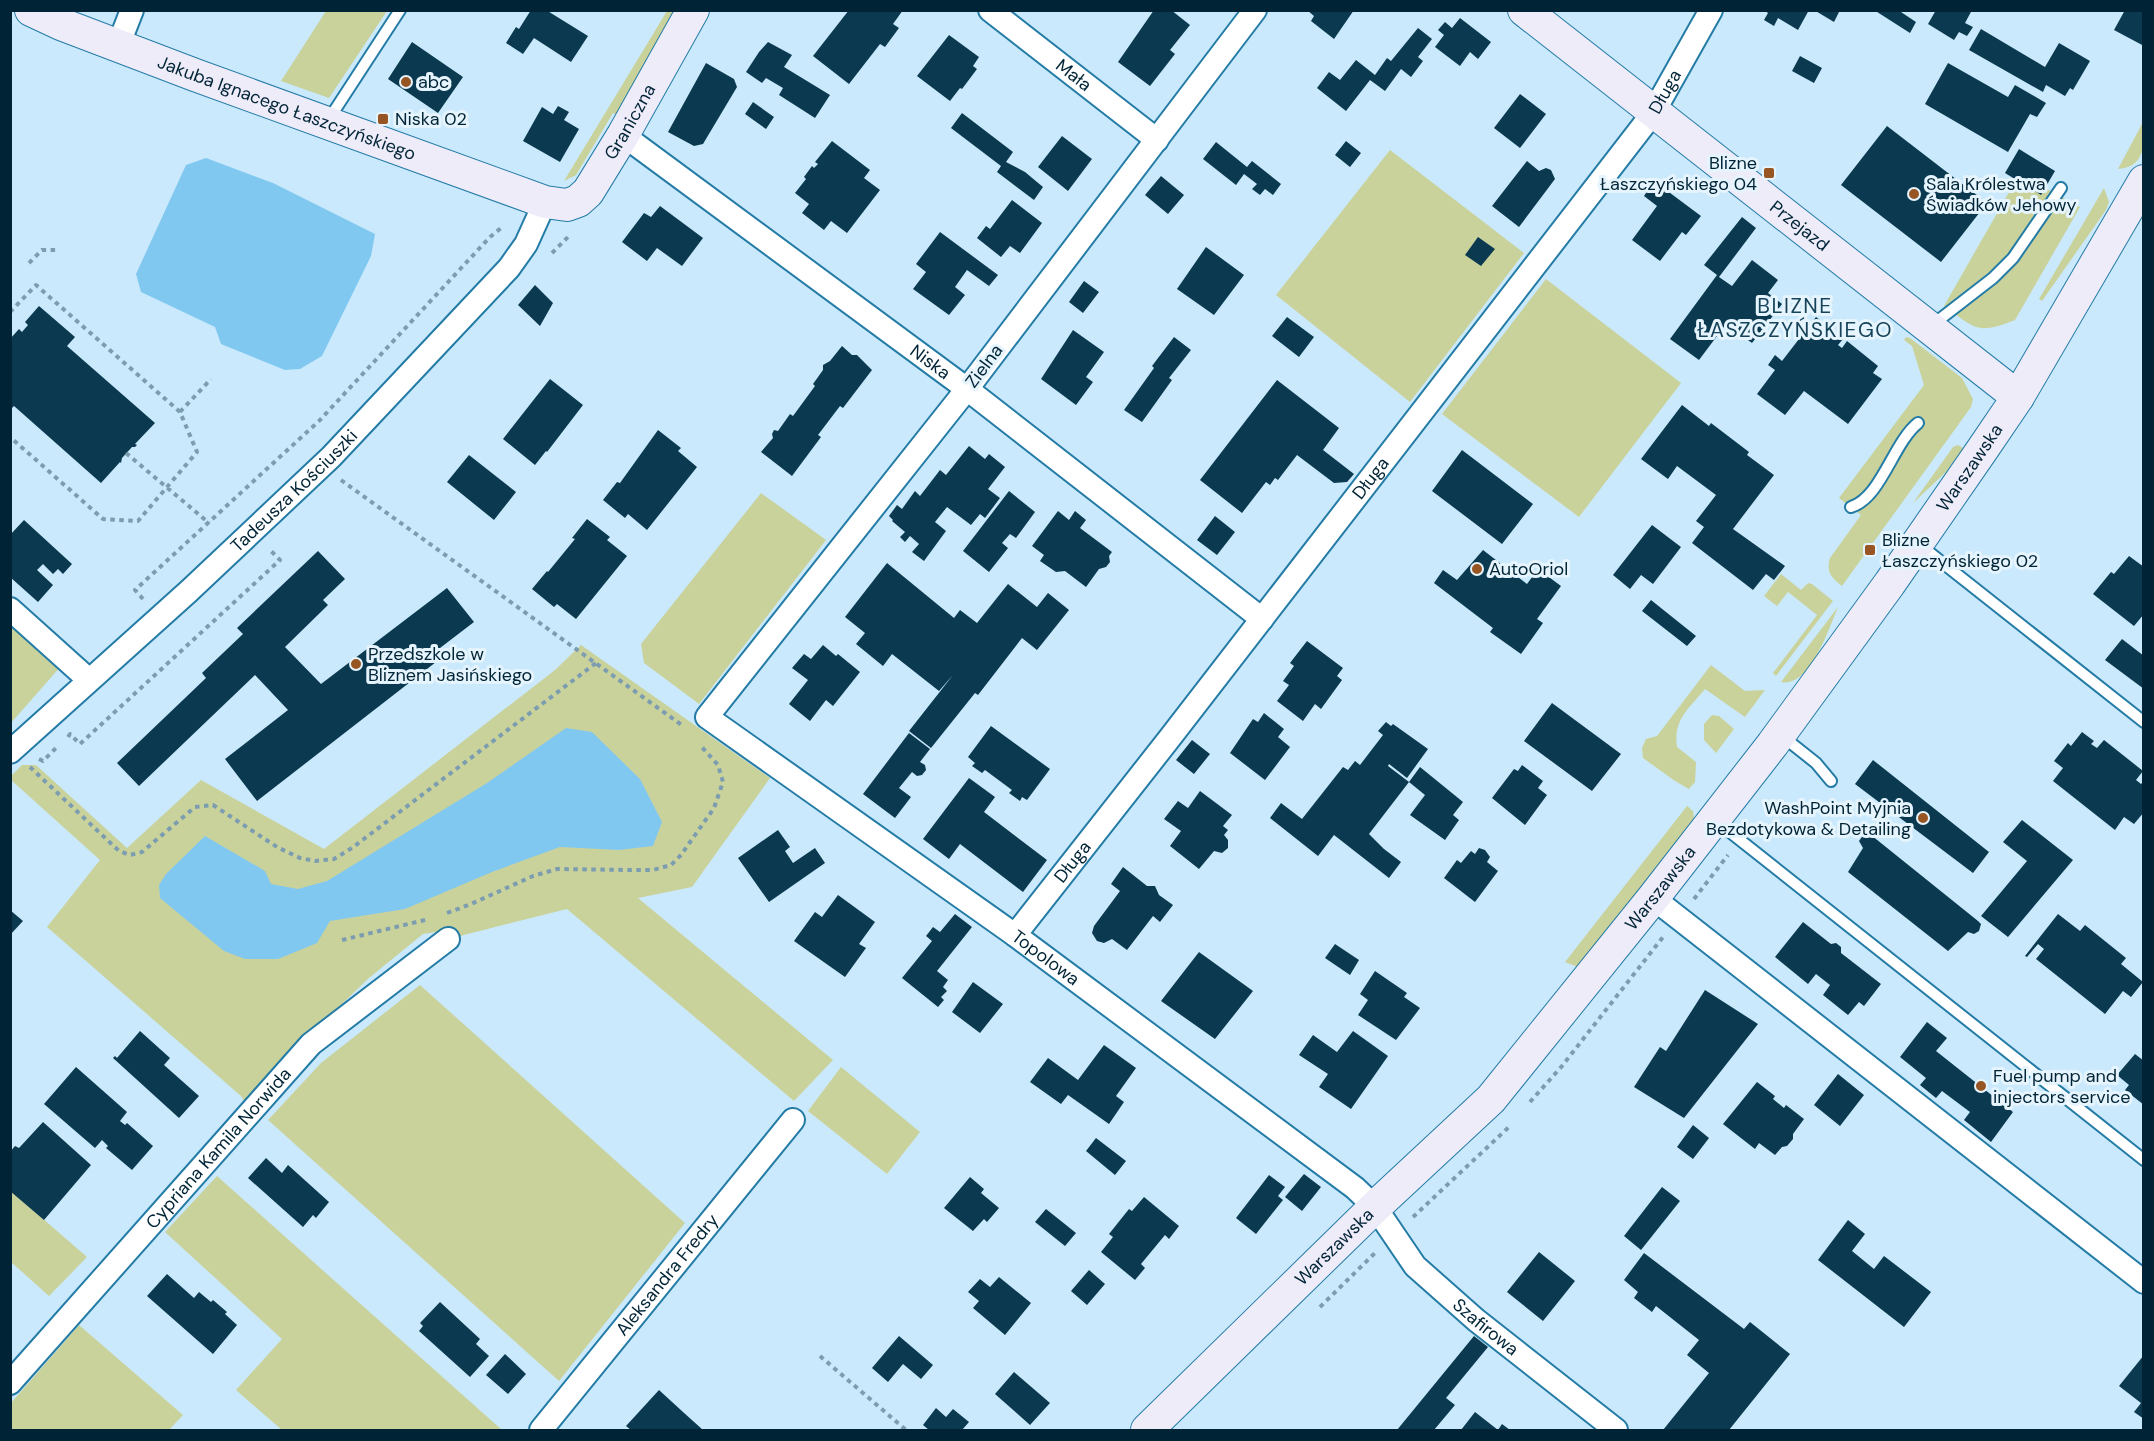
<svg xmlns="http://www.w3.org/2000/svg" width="2154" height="1441" viewBox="0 0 2154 1441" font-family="'DM Sans',sans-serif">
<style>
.green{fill:#cad29b}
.water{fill:#81c8f1}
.building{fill:#0b3a50}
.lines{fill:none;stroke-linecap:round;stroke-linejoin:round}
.lane-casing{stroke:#247ca6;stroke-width:14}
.street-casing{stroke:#247ca6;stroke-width:26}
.secondary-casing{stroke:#247ca6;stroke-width:34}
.path{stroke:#7c9db0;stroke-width:4;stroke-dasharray:4.5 4.5;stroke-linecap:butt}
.lane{stroke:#fff;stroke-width:10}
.street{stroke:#fff;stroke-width:22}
.secondary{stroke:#efecfa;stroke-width:32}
.poi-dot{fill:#965522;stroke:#e5f4fd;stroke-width:2}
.labels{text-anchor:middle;stroke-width:6;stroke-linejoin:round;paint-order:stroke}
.street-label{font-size:18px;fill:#002436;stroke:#e5f4fd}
.poi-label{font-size:18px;fill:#002436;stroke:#e5f4fd;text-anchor:start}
.quarter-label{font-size:21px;letter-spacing:1.5px;fill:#16435a;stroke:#e5f4fd}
</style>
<rect width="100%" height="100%" fill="#cae9fc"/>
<path class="green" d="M326,11h61l-58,87 -48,-17z
M667,11h12l-59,105 -7,-3 -37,62 -12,6z
M2143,122c1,22 3,45 -25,47z
M1390,150l134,103 -114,149 -134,-107z
M2016,180l25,14 4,-6 35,19 -65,113c-38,15 -39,9 -71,-14z
M2104,188l5,14 -3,8 -64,91 -3,-2z
M1546,279l135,104 -102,134 -137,-103z
M1906,337l4,1 52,40 11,21 -2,8 -129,179c-11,-9 -16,-14 -12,-28l31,-43 -22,-17 85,-113 -12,-39 -8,-6z
M1958,445l5,3 -17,24 -33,31 40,-56z
M761,493l65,47 -127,164 -55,-41 -3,-19z
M1781,574l20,16 7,-7 4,1 21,17 -57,75 -3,-3 44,-58 -29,-23 -11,14 -13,-10z
M1838,607c-9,21 -28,81 -57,75z
M11,618l51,47 -51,58z
M581,645l189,133 -78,109 -54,11 195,162 -39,41 -227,-192 -119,30 -5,-8 -20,3 -54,44 -71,68 -52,58 -5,-8 -194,-169 53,-67 -89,-80v-4l11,-11h14l91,83 74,-68 123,69 231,-179z
M1711,665l34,26 20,-1 -20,27 -40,-28c-16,20 -32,30 -28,58l19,15 -1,20 -6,7 -14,-8 -32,-23 -1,-10 4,-9 11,-3z
M1712,715l7,1 15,13 -18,24 -12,-13v-16z
M1687,806l6,5 1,7 -112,148h-7l-10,-4z
M420,985l265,238 -126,158 -291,-261 53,-57z
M841,1067l79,65 -33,42 -79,-63z
M217,1176l285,254h-220l-46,-40 46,-51 -117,-107z
M11,1191l76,66 -38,39 -38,-34z
M79,1325l104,90 -14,15h-158v-27z"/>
<path class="water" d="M206,158l67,25 102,51 -4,22 -49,100 -22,13 -15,1 -64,-26 -6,-17 -74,-35 -5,-18 50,-109z
M566,728l26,4 48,47 22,43 -9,24 -34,4 -59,-3 -68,25 -87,37 -75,12 -13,22 -39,16h-33l-21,-8 -64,-53 -1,-13 7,-11 39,-38 60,35 6,13 27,5 29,-8 160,-98z"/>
<path class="building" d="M531,10h15l42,26 -17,26 -37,-24 -11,16 -17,-11 10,-16 3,2z
M849,10h54l-10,14 6,4 -14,19 -5,-3 -31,40 -36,-28z
M1154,10h17l19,15 -20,25 5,4 -25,32 -32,-24z
M1307,10h47l-20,29 -23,-18 3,-5z
M1764,10h45l-11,20 -20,-12 -4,8 -10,-6 4,-7z
M1814,10h26l-6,12z
M1874,10h24l18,12 -6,11z
M1936,10h36l-7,13 8,4 -6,9 -8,-4 -5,8 -26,-16z
M2125,10h19v36l-30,-16z
M1460,18l31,24 -13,17 -8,-7 -10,14 -25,-19 9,-12 -6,-5 7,-8 7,6z
M1418,28l14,11 -14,18 5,4 -12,16 -10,-8 -16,22 -15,-11 -24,31 -29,-23 12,-16 11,8 16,-20 19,15 12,-17 4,3z
M1981,29l64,38 14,-24 31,18 -17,29 -3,-2 -5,8 -19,-11 -3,7 -74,-42z
M949,35l30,22 -6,9 4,3 -15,20 -2,-1 -10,13 -33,-25z
M412,42l51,35 -25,36 -50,-34z
M768,42l24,13 -8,12 46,28 -15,23 -36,-23 4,-7 -17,-10 -4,5 -16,-11 13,-20z
M1800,56l22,12 -8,15 -22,-12z
M706,63l28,16 3,8 -34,57 -9,2 -26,-14z
M1948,63l60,34 7,-12 31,18 -9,14 -7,-3 -22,38 -83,-48z
M1520,94l26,20 -26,34 -26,-20z
M753,102l21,15 -8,12 -21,-15z
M558,106l11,6 -5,8 15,9 -19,33 -37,-21 19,-34 11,7z
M962,113l51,39 -7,10 19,10 18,15 -9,13 -37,-28 4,-6 -50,-38z
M1887,126l100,77 -46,59 -100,-77z
M1062,136l30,23 -24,32 -30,-24z
M832,141l38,29 -6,8 16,12 -33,43 -16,-12 -7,9 -22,-17 7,-9 -14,-11 11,-14 -2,-2 8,-11 2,2 4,-4 -3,-2z
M1346,141l15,12 -11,14 -15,-12z
M1216,142l31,25 5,-6 29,23 -8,11 -8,-6 -5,6 -8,-6 5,-5 -13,-10 -8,11 -33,-26z
M2019,149l36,22 -14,24 -36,-22z
M1527,161l12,10 7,-3 5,2 4,9 -36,48 -27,-21z
M1161,176l23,19 -16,19 -23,-19z
M1654,181l47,35 -15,19 -4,-3 -22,29 -28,-21 25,-34 -13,-10z
M1012,200l30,23 -22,30 -10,-7 -9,11 -24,-19 9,-12 4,3z
M660,206l43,32 -21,28 -25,-18 -10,13 -25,-19 22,-29 7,4z
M1742,217l14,11 -37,49 13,9 20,-26 26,20 -10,13 14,11 -30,39 -26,-19 -27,36 -29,-21 47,-64 -13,-10z
M940,232l58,43 -9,11 -22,-16 -12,17 10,8 -16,20 -36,-26 13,-17 -10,-8z
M1478,237l17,12 -14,17 -16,-11z
M1206,247l38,28 -30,40 -37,-26z
M1084,281l15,11 -16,21 -14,-11z
M535,285l18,18 -13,23 -22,-21z
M39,306l36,31 -8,9 88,77 -20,21 2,1 -2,2h-3l-10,11 -1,5 -1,-1 -19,21 -87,-77 -4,4v-71l9,-10 3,3 6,-7 -3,-3z
M1287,317l27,20 -15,20 -27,-21z
M1816,317l27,22 -5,6 4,3 5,-7 31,25 -5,7 9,6 -34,45 -44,-33 -19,24 -28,-21 18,-24 -7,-5 7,-10 7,6z
M1073,330l31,22 -18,25 7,5 -17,23 -35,-26z
M1174,337l17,13 -22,28 3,2 -30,42 -18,-12 30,-42 -2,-2z
M842,346l10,9h5l15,15 -29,38 -3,-2 -22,29 3,2 -29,39 -31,-24 12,-14 -1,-4 2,-4 4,1 12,-17 3,2 22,-30 -2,-2 10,-14v-5l7,-4z
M550,379l33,26 -36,47 -1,-1 -11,14 -32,-26z
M1277,380l62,48 -16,22 31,24 -7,8 -13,1 -37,-28 -19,25 -3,-2 -5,7 -4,-3 -24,31 -42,-33z
M1682,405l27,21 2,-3 38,29 -2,3 27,20 -41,54 52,37 -11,14 -8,-6 -13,16 -61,-47 12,-16 -8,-6 20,-26 -39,-29 -9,13 -27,-20z
M658,430l23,18 -3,3 19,16 -50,63 -19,-16 -3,4 -22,-18 14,-18 3,1z
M969,446l16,13 4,-5 16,13 -17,22 12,9 -15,20 -5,-4 -9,11 -24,-18 -12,15 11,9 -22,30 -12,-9 7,-8 -9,-8 -5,6 -5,-5 5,-5 -13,-11 1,-1 -4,-4 8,-11 5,4 13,-18 5,5 20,-26 6,5z
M1462,450l71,54 -31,40 -70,-53z
M469,455l47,37 -22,28 -47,-38z
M1009,491l26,21 -19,26 -6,-4 -8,9 6,5 -19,24 -26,-21z
M1058,511l11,9 6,-9 11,9 -6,8 32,24 -3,4 1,6 -4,5 -7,2 -13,18 -21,-16 -9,1 -16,-11 4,-6 -12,-9z
M1215,516l20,16 -18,23 -20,-15z
M587,519l23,18 -3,3 20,16 -51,63 -19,-15 -3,3 -22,-18 15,-18 1,1 27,-33 -3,-1z
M24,520l48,44 -9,10 -5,-5 -5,5 -10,-10 -6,6 16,15 -15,17 -28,-25v-42z
M1652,525l29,22 -28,37 -12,-9 -11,14 -17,-14z
M1483,550l44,34 11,-15 23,17 -24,33 6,4 -22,31 -31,-22 3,-4 -59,-45 9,-13 14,10z
M318,551l27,28 -22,21 5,5 -43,42 36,37 126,-96 27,34 -34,26 5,7 -188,146 -32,-42 63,-49 -33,-35 -116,111 -22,-23 89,-85 -4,-5 41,-39 -6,-6z
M2129,556l15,11v47l-10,12 -41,-32 18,-22 3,2z
M887,563l67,55 6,-8 17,13 31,-39 29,23 11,-14 21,17 -32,40 -15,-12 -44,57 -3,-2 -44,55 -22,-17 44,-56 -14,16 -47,-37 -9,12 -27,-22 9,-11 -20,-16z
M1651,600l45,36 -9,10 -45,-35z
M2122,639l22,17v33l-39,-29z
M1307,641l36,27 -6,8 5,4 -21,29 -6,-5 -12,17 -26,-20 12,-16 -6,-4 11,-15 -4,-3z
M823,645l13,11 2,-2 22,18 -27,34 -7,-6 -16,21 -21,-17 19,-24 -16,-12 12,-14 7,5z
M1552,703l69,51 -29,37 -68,-50z
M1264,713l20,16 -6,8 12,10 -25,33 -35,-27 23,-34 5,3z
M1386,722l5,4 2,-2 35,25 -21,29 -18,-14 -1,2 21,16 11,-15 43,35 -10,13 6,5 -14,20 -35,-25 15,-20 -16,-13 -40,52 15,15 17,13 -12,16 -55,-43 -16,21 -48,-38 11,-15 21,16 41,-52 5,3 7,-9 5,4 23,-30 -5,-4z
M991,726l59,43 -23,31 -5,-3 -2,4 -11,-8 3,-3 -27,-20 -3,3 -10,-7 3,-3 -7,-6z
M2082,732l12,9 -3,3 6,4 7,-8 39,31 -7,9 5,4 3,-3v31l-10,12 -10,-7 -9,13 -62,-49 10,-13 -9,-7 14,-18 3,3z
M909,733l21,16 -10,13 5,3 1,5 -4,5 -5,1 -5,-4 -13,16 12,9 -16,21 -32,-24z
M1192,740l18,14 -16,20 -18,-14z
M1873,760l116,92 -16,21 -118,-89z
M1522,765l21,16 -5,7 9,7 -22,30 -33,-27 22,-29 4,2z
M969,778l26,19 -11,15 63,48 -24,32 -63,-48 -11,15 -26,-20z
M1200,791l32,24 -9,11 5,4 -4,5 4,5v8l-6,5 -8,-2 -15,18 -29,-23 11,-15 -17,-12 14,-18 10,7z
M2022,820l51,40 -65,77 -27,-21 46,-55 -24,-19z
M778,830l12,17 -5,4 8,12 22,-15 10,15 -56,39 -31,-44z
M1864,834l7,1 107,86 3,3 -2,7 -5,3 -6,-2 -20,19 -100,-79 15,-24 -4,-7z
M1479,848l6,2 5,7 -3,5 11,9 -23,31 -31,-24 13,-18 4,3 10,-12 4,3z
M1123,867l24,19h8l4,9 14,10 -13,17 -7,-6 -26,34 -15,-11 -8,4 -7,-2 -5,-8 2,-7 26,-35 -9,-7z
M838,895l37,27 -16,22 7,4 -21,29 -51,-36 21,-29 7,5z
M10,910l13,11 -13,14z
M955,914l17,13 -35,44 11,9 -5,7 4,4 -6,6 3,3 -6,7 -36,-29 30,-37 -6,-5 7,-9 7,5z
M2058,914l22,17 5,-6 41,33 -5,6 22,18 -12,15 -8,-6 -18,23 -69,-55 8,-10 -6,-5 -11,13 -2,-1z
M1803,922l28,22 5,-1 5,4v6l40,31 -17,22 -5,-4 -11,13 -25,-20 7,-10 -14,-11 -8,10 -33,-27z
M1335,944l24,16 -9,15 -25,-17z
M1199,952l54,39 -38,48 -54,-38z
M1375,971l32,22 -3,4 16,11 -24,32 -38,-25 10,-15 -8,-6z
M973,982l30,22 -23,29 -28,-21z
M1705,990l53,34 -74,94 -50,-31 26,-40 6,4z
M1927,1022l20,16 -11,13 77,61 -22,30 -27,-22 6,-8 -28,-21 -6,7 -16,-13 6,-7 -26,-21z
M140,1031l30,27 -6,7 35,31 -20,22 -66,-60 2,-2 2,2z
M1353,1031l35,25 -37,53 -32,-22 9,-13 -29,-19 14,-20 24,17z
M1104,1045l32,23 -20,28 8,6 -15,22 -41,-29 -7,9 -31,-22 18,-24 30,22z
M2135,1054l9,7v44l-19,-15 4,-5 -12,-10z
M76,1067l51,45 -7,9 5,4 2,-2 26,23 -21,24 -26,-22 2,-2 -6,-6 -7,8 -51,-44z
M1838,1074l26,21 -24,31 -26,-21z
M1757,1082l18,14 -2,3 11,9 2,-3 18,14 -11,15v5l-6,7 -5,1 -7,8 -16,-12 -4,6 -32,-25z
M43,1122l48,43 -47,55 -34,-29v-39l5,-6 4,2z
M1693,1125l16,13 -16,21 -16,-12z
M1096,1138l30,23 -11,14 -29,-24z
M266,1158l16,15 6,-8 41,37 -13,16 -3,-3 -10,12 -55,-49z
M1304,1174l17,13 -19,24 -17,-14z
M1269,1175l16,12 -7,9 5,4 -27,34 -20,-16z
M970,1177l14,12 -3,4 18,15 -12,14 -3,-3 -11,12 -29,-23z
M1662,1187l18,14 -39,49 -17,-14z
M1144,1197l35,29 -10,13 -4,-4 -24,29 4,4 -10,12 -34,-28 12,-15 -4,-3 20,-25 3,2z
M1046,1209l30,24 -11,13 -30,-24z
M1848,1220l17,14 -13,17 22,18 10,-13 47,36 -27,35 -86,-67z
M1539,1252l36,29 -32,40 -36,-29z
M1644,1253l100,76 6,-7 40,32 -61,76h-66l46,-57 -22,-18 12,-15 -43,-34 -4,6 -18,-14 4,-6 -14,-12z
M1089,1270l16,14 -18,21 -16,-14z
M167,1274l27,24 5,-6 12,10 2,-2 14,12 -2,2 12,11 -24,29 -66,-58z
M999,1277l32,26 -26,32 -32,-27 6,-7 -11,-9 12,-13 10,8z
M440,1302l40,37 -4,5 13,12 -19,21 -51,-46 4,-5 -3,-3z
M899,1336l34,29 -12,14 -18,-15 -15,18 -16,-14z
M1474,1336l14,11 -42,51 9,7 -21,25h-37z
M505,1354l21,20 -18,20 -22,-19z
M2144,1355v64l-10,-7 7,-9 -22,-17z
M1014,1372l36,31 -20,22 -35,-31z
M659,1390l24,22 20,18h-72l-5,-4z
M936,1408l10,9 7,-8 16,13 -7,8h-33l-6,-5z
M1475,1412l23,18 4,-6 8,6h-49z"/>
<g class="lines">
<defs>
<path id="lane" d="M329,119l71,-109
M1931,326l62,-48 20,-20 48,-70
M1851,507c30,-9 42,-64 67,-84
M1920,545l224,177
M1782,736l34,27 15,18
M1716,821l428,339"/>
<g id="street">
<path id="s1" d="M990,10l167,130"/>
<path id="s2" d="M1255,10l-288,379 -260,328 308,218 340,253 20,19 40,59 61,54 140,110"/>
<path d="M118,46l14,-36"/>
<path id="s3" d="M623,135l344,254 295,230"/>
<path d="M10,609l79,71"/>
<path id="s4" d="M10,752l179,-161 142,-134 178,-189 17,-24 19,-42"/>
<path d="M1653,898l491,384"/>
<path id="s5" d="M1015,935l154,-196 484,-626 58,-103"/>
<path id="s6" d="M10,1383l301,-339 137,-105"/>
<path id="s7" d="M541,1430l252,-310"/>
</g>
<g id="secondary">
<path id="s8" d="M31,10l30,14 134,51 350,127 22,3 11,-4 10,-9 35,-57 70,-125"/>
<path id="s9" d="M1524,10l494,387"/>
<path id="s10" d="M1147,1430l228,-223 116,-108 162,-201 119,-153 118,-162 92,-133 36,-53 126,-216"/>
</g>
</defs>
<use href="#lane" class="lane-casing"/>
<use href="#street" class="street-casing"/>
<use href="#secondary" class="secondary-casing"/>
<path class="path" d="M552,253l18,-18
M29,263l13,-13h15
M10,312l26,-27 144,127 17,40 -59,69 -35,-2 -93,-82
M180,412l31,-33
M126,453l83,70
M341,480l342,246
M143,599l-8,-9 184,-169 171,-184 11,-9
M68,737l2,-3 10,10 200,-184 -11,-11
M39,759l4,2 13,-13
M30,767l89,84 11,4 12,-3 53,-45 18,-2 64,42 23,11 15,3 19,-2 18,-11 244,-185
M1694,899l34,-44
M447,913l24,-9 62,-28 24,-7 73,1h23l18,-5 10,-10 33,-47 9,-26 -5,-17 -18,-20
M342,940l87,-21
M1530,1102l32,-36 101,-129
M1413,1217l97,-91
M1320,1307l57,-56
M820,1356l86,74"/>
<use href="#lane" class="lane"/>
<use href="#street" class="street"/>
<use href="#secondary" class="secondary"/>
</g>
<g class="poi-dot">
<circle cx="406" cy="82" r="6"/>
<rect x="377" y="113" width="12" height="12" rx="3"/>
<rect x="1763" y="167" width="12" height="12" rx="3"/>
<circle cx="1914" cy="194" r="6"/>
<rect x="1864" y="544" width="12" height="12" rx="3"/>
<circle cx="1477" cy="569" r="6"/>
<circle cx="356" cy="664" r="6"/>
<circle cx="1923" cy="818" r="6"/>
<circle cx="1981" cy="1086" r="6"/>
</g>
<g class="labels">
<g class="street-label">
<text dy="6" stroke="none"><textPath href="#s1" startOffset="106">Mała</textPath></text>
<text dy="6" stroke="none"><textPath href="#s5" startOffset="1065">Długa</textPath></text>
<text dy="6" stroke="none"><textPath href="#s8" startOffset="274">Jakuba Ignacego Łaszczyńskiego</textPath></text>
<text dy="6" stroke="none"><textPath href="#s8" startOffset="678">Graniczna</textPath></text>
<text dy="6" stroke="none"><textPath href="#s9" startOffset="350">Przejazd</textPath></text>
<text dy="6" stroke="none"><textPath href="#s3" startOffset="382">Niska</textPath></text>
<text transform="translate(984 366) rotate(-53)" y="6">Zielna</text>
<text dy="6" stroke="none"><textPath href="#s10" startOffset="1270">Warszawska</textPath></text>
<text dy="6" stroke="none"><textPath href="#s5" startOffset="579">Długa</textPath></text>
<text dy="6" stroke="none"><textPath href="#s4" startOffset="386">Tadeusza Kościuszki</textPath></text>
<text dy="6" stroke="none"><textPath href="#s5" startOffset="93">Długa</textPath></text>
<text dy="6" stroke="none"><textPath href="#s10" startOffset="748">Warszawska</textPath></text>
<text dy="6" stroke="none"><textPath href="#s2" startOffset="1310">Topolowa</textPath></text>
<text dy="6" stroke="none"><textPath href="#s6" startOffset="314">Cypriana Kamila Norwida</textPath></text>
<text dy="6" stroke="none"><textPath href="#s10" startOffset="262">Warszawska</textPath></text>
<text dy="6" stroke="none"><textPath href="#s7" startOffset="200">Aleksandra Fredry</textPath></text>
<text dy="6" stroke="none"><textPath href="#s2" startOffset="1888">Szafirowa</textPath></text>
</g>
<g class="poi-label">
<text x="418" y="88">abc</text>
<text x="395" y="125">Niska 02</text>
<text x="1757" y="169" text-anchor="end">Blizne<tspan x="1757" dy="21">Łaszczyńskiego 04</tspan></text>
<text x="1926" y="190">Sala Królestwa<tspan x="1926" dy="21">Świadków Jehowy</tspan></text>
<text x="1882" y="546">Blizne<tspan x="1882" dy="21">Łaszczyńskiego 02</tspan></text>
<text x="1489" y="575">AutoOriol</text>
<text x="368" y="660">Przedszkole w<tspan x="368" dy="21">Bliznem Jasińskiego</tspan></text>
<text x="1911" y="814" text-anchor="end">WashPoint Myjnia<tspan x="1911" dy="21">Bezdotykowa &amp; Detailing</tspan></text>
<text x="1993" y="1082">Fuel pump and<tspan x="1993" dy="21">injectors service</tspan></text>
</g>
<g class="quarter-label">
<text x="1795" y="313">BLIZNE<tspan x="1795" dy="24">ŁASZCZYŃSKIEGO</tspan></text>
</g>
</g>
<rect width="2154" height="1441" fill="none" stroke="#002436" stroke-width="24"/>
</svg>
